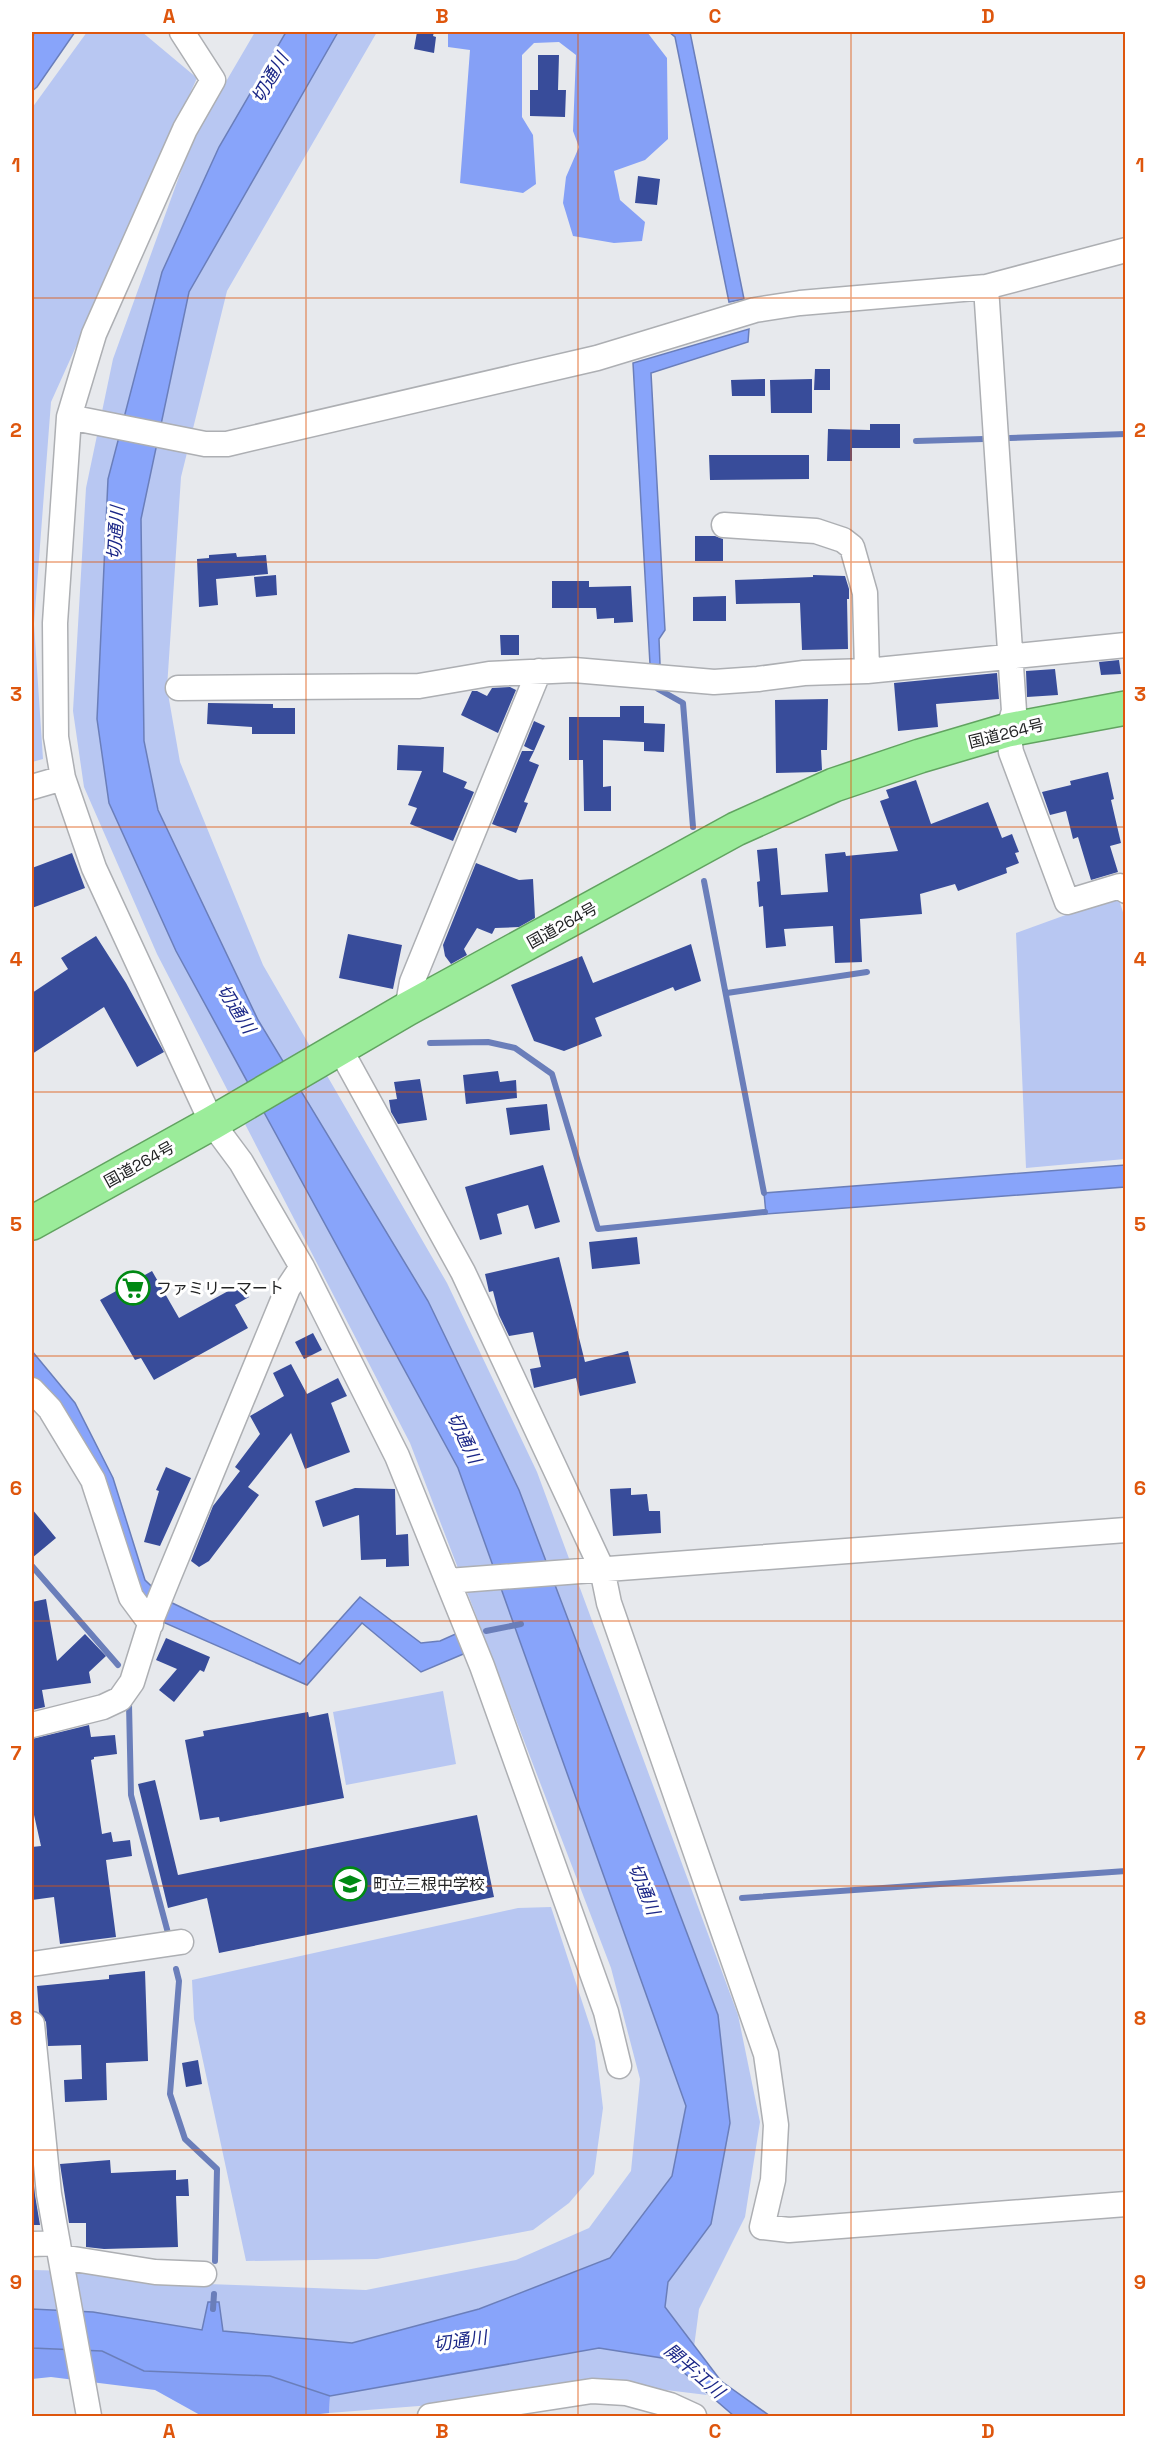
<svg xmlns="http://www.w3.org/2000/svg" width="1157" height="2448" viewBox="0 0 1157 2448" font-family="'Space Grotesk','Noto Sans JP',sans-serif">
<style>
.green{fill:#b8c7f2}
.forest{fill:#85a0f6}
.water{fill:#88a4fa;stroke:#6a7eba;stroke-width:1.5}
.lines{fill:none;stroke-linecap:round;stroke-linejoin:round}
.stream{stroke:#6a7eba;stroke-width:6}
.building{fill:#384c9a}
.minor-casing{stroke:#adafb3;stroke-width:27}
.trunk-casing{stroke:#61a360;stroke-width:36}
.minor{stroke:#fff;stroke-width:24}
.trunk{stroke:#9bec9a;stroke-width:33}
.grid{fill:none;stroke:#de560d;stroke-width:1.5;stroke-opacity:0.55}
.labels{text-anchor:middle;stroke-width:6;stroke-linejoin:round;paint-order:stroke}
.street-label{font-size:16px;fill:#232425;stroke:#fff}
.poi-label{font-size:16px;fill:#232425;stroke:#fff;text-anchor:start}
.water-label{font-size:18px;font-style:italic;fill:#1b2787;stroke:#fff}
.neatline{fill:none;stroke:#de560d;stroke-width:2}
.grid-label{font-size:20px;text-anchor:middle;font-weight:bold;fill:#de560d}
</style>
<rect width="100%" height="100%" fill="#e7e9ed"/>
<path class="green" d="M87,32h55l55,46 -146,324 -17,222 9,135 -11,3v-654z
M255,32h31l-67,115 -57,125 -54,207 -11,240 12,84 67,148 282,517 228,638 -14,70 -62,82 -131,51 -127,34 -130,-12 -3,-29h-11l-6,28 -109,-18 -61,-3v-39l41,1 135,13 158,6 150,-30 73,-32 42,-57 9,-92 -29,-111 -201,-525 -253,-489 -73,-167 -11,-76 13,-223 27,-129 80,-221z
M338,32h39l-150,259 -46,186 -14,211 13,74 83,203 184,318 90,189 201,543 22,107 -15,95 -46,92 -5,38 -29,-40 3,-25 43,-58 19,-101 -12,-109 -199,-524 -91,-189 -170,-281 -100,-210 -14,-69 -3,-222 48,-227z
M1118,896l8,26 -1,237 -99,9 -10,-235z
M443,1691l13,73 -110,21 -13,-73z
M551,1907l44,134 8,67 -9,66 -25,29 -36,27 -156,29 -131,2 -52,-242 -2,-39 326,-72z
M599,2348l69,11 39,36 -107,-13 -130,20 -141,11 1,-17z"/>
<path class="forest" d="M448,32h199l20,26 1,81 -23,21 -31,11 6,29 25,22 -3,19 -28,2 -41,-7 -10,-33 3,-26 13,-30 -6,-16 3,-76 -17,-13 -25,1 -12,12v62l11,18 3,49 -13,9 -63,-10 10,-133 -22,-3z
M32,2348l70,3 42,20 126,5 60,20 -1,17 -27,3 -102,-1 -45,-25 -104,-13 -19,2z"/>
<path class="water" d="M34,32h41l-38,55 -5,4v-48z
M286,32h52l-149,260 -48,227 3,222 14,69 100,210 170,281 91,189 199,525 12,108 -19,101 -43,58 -3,25 56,74 49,35h-36l-66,-57 -69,-11 -269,48 -60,-20 -126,-5 -42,-20 -70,-3v-39l61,3 109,18 6,-28h11l4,29 129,12 127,-34 131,-51 62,-82 14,-70 -228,-638 -282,-517 -67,-148 -12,-84 11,-240 54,-207 57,-125z
M669,32h21l54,267 -15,3 -54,-265z
M749,329l-1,13 -97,31 14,257 -6,9 1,25 -4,2 -6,-2 -17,-301z
M1125,1165v22l-359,27 -2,-21z
M32,1351l43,52 38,75 32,102 21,20 134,64 60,-67 61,46 19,-2 20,-9 8,20 -47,20 -59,-49 -55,62 -158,-69 -117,-237z"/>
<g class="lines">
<path class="stream" d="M1010,438l116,-4
M916,441l68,-2
M658,689l25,14 10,124
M704,881l60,312
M727,993l140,-21
M430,1043l58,-1 27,6 37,26 46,155 167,-17
M32,1566l86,99
M486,1631l35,-7
M129,1704l2,91 37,138
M742,1898l384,-27
M176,1969l3,12 -9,113 15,45 32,30 -2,92
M213,2309l1,-15"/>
</g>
<path class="building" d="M417,32h17l-1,4 3,1 -2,16 -20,-4z
M538,55h21l-1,35h8l-1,27 -35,-1v-26h8z
M638,176l22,3 -3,26 -22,-2z
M815,369h15v21h-16z
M765,379v17h-33l-1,-16z
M812,379v34h-41l-1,-33z
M870,424h30v24h-48v13h-25l1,-32 42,1z
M709,455h100v24l-99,1z
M695,536h20l8,3v22h-28z
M236,553l1,4 29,-2 2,19 -52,5 2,26 -19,2 -2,-48 12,-1v-3z
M276,575l1,20 -21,2 -2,-20z
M813,575l32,1 4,13v10h-2l1,50 -46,1 -2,-47 -64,1 -1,-24 78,-3z
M552,581h37v6l42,-1 2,36 -19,1v-5l-17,1 -1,-11h-44z
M726,596v25h-33v-24z
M500,635h19v20h-18z
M1119,660l2,14 -20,1 -2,-13z
M1055,669l3,26 -31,2 -1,-26z
M997,673l2,26 -63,5 2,23 -40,4 -4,-48z
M510,687l6,3 -18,43 -37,-18 11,-24h5l10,5 5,-8z
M828,699l-1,51h-6l1,20 -6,2 -40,1 -1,-73z
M208,703l65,1v4h22v26h-43v-7l-45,-3z
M620,706h24v17l21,1 -1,28 -20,-1v-9l-41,-2v47l8,-1v25h-27l-1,-51h-14v-43h51z
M534,721l11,5 -11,25 -10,-5z
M398,745l46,2 -1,25 24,10 -3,6 10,4 -21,49 -43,-17 7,-16 -9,-3 14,-34 -25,-1z
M522,751h12l-5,10 10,4 -15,37 4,1 -12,30 -24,-9z
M1108,772l6,27 -3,1 10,43 -11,3 8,26 -27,8 -13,-43 -5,2 -7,-28 -16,4 -8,-23 29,-7 -1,-4z
M916,780l15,44 57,-22 14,36 10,-4 7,18 -4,1 4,10 -13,5 1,5 -49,18 -3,-7 -35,10 2,20 -62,5 2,43 -27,1 -2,-37 -49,3 2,17 -20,2 -3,-42 -4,1 -2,-25 3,-1 -3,-31 20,-2 4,47 47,-3 -3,-38 20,-2 1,4 52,-5 -18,-50 9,-3 -3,-8z
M72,853l13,35 -53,20v-40z
M476,863l43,17 14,-1 2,39 -16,9 -24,1 -3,6 -15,-6 -13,21 3,6 -16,9 -6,-8 -2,-11z
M348,934l54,11 -9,44 -54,-11z
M96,936l30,47 38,69 -27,15 -33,-60 -72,47v-61l36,-24 -7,-11z
M691,944l10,37 -26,10 -2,-4 -78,31 7,18 -38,15 -30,-10 -23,-56 71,-29 11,27z
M498,1071l2,11 16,-2 1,18 -51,6 -3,-29z
M420,1079l7,41 -29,4 -7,-12 -2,-12 8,-1 -3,-17z
M547,1104l3,26 -40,5 -4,-27z
M543,1165l17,57 -25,7 -7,-24 -31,9 5,20 -22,6 -15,-53z
M637,1237l3,27 -48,5 -3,-27z
M559,1257l26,105 43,-11 8,32 -56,13 -4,-18 -42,10 -4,-19 11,-2 -8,-35 -24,4 -10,-21 -6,-24 -4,1 -4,-18z
M152,1271l27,47 62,-34 8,13 -14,8 13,23 -94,52 -13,-22 -6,2 -35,-60z
M313,1333l9,17 -18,9 -9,-17z
M291,1364l16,30 31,-16 9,18 -16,7 19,49 -45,17 -14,-36 -43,54 11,8 -50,66 -10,6 -8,-6 22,-55 27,-35 -5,-4 25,-33 -10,-18 34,-20 -11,-23z
M166,1467l25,11 -31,68 -16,-4 15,-51 -3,-1z
M355,1488l40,1 1,46 12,-1 1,32 -23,1v-8l-25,1 -2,-45 -36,12 -8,-26z
M631,1488v7l16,-1 2,17h11l1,22 -48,3 -3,-47z
M32,1509l24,29 -24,20z
M46,1599l11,62 28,-27 21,22 -17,16 2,11 -49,7 3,17 -13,3v-108z
M166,1638l44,19 -6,15 -4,-2 -26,32 -15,-12 18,-21 -21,-9z
M308,1712l1,5 19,-4 16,85 -124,24 -1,-5 -19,3 -15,-80 19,-4 -1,-5z
M89,1725l2,12 24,-2 2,19 -23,3v2l-3,1 11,74 9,-2 2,10 17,-2 2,16 -26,4 10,77 -56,7 -6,-47 -22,3v-53l9,-1 -9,-40v-67z
M155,1780l23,95 299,-60 17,82 -275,56 -12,-55 -39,10 -30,-124z
M145,1971l3,90 -42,2 1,37 -42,2 -1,-22 18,-1 -1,-34 -33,1 -2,-24 -7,-10 -2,-26 72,-7v-4z
M198,2060l4,24 -16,3 -4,-24z
M110,2160l1,13 65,-3v10l12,-1 1,17h-13l2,51 -74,2 -18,-2v-24h-17l-9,-59z
M32,2166l3,29 5,30h-8z"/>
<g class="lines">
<defs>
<path id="minor" d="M182,32l31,48 -28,49 -91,205 -25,83 -14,206 1,114 7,41 31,90 118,255 29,39 61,105 95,189 85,210 124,346 13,54
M986,287l28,424 -6,19 3,22 56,150 53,-16 6,5
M69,417l136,27h22l370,-86 158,-48 45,-7 186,-16 140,-37
M724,525l92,6 27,9 9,7 13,46 2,78
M178,688l241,-2 70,-12 85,-4 140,12 44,-3 46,-6 63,-2 259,-26
M32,787l31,-9
M407,1009l5,-27 127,-311
M340,1049l123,223 139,297 7,34 157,451 10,71 -3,55 -11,47 27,3 337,-26
M32,1390l18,19 43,71 38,117 20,27
M448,1581l678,-51
M32,1725l71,-18 17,-8 12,-17 20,-64 17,-42 119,-288 14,-21
M32,1964l149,-22
M32,2024l17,170 40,222
M32,2244l26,-1
M61,2257l94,15 49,2
M430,2416l162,-25 34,2 44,12 24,11"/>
<path id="trunk" d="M32,1223l180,-100 195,-114 329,-180 98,-44 86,-29 88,-26 118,-22"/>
</defs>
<use href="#minor" class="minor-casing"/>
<use href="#trunk" class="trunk-casing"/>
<use href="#minor" class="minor"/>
<use href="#trunk" class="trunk"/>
</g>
<path class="grid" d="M306,32v2384M578,32v2384M851,32v2384M32,298h1094M32,562h1094M32,827h1094M32,1092h1094M32,1356h1094M32,1621h1094M32,1886h1094M32,2150h1094"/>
<defs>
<symbol id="supermarket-ring" viewBox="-11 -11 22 22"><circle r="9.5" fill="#fff" stroke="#008913" stroke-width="1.5"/><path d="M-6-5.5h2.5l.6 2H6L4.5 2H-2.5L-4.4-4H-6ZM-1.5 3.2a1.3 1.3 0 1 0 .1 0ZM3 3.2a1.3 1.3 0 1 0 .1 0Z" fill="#008913"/></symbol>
<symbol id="school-ring" viewBox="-11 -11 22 22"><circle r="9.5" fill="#fff" stroke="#008913" stroke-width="1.5"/><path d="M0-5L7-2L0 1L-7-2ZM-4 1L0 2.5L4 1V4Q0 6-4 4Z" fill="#008913"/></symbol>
</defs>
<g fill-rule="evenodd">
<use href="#supermarket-ring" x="114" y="1269" width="38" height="38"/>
<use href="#school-ring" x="331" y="1865" width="38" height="38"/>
</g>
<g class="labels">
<g class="street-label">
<text transform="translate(1006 733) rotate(-14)" y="6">国道264号</text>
<text transform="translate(562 925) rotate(-29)" y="6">国道264号</text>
<text transform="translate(139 1164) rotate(-29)" y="6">国道264号</text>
</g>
<g class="poi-label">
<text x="156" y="1294">ファミリーマート</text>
<text x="373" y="1890">町立三根中学校</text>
</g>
<g class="water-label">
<text transform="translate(270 78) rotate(-60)" y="6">切通川</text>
<text transform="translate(116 533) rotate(-86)" y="6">切通川</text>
<text transform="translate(236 1009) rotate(58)" y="6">切通川</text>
<text transform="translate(464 1438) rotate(64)" y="6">切通川</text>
<text transform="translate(644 1889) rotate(68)" y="6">切通川</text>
<text transform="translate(460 2341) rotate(-8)" y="6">切通川</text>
<text transform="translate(694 2371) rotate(41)" y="6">開平江川</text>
</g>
</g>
<rect width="1157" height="2448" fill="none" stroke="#ffffff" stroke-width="66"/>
<rect x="33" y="33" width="1091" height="2382" class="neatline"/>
<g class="grid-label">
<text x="169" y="23">A</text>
<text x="442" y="23">B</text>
<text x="715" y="23">C</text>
<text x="988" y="23">D</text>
<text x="16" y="172">1</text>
<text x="1140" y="172">1</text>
<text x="16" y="437">2</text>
<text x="1140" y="437">2</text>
<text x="16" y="701">3</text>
<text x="1140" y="701">3</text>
<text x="16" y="966">4</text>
<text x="1140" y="966">4</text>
<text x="16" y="1231">5</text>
<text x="1140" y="1231">5</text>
<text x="16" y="1495">6</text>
<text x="1140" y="1495">6</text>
<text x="16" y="1760">7</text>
<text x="1140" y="1760">7</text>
<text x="16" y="2025">8</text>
<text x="1140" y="2025">8</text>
<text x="16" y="2289">9</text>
<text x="1140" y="2289">9</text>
<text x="169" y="2438">A</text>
<text x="442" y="2438">B</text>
<text x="715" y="2438">C</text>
<text x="988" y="2438">D</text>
</g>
</svg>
